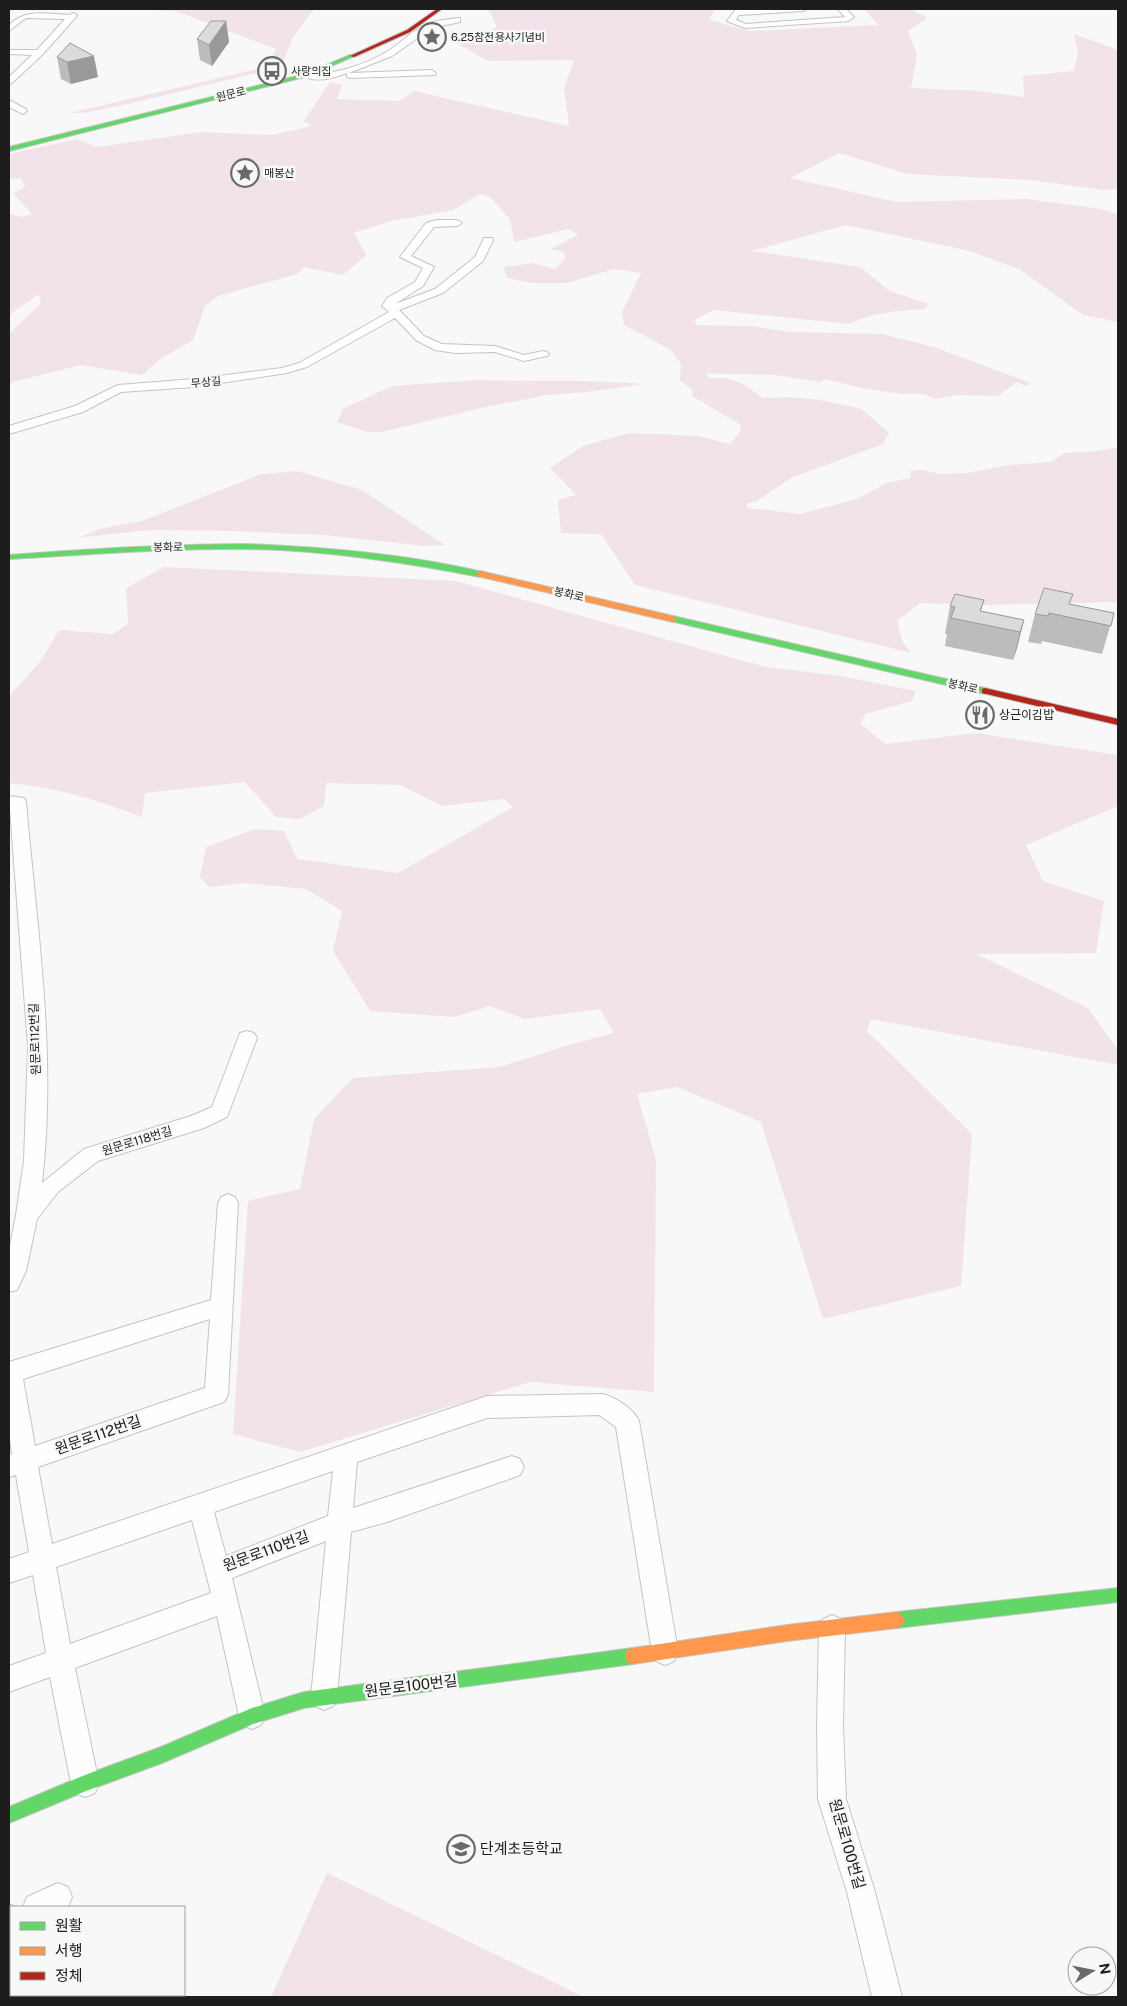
<svg xmlns="http://www.w3.org/2000/svg" width="1127" height="2006" viewBox="0 0 1127 2006" font-family="'Public Sans','Noto Sans KR',sans-serif">
<style>
.green{fill:#f2e3ea}
.lines{fill:none;stroke-linecap:round;stroke-linejoin:round}
.street-casing{stroke:#c3c4c3;stroke-width:2}
.fast-casing{stroke:#c3c4c3;stroke-width:2}
.slow-casing{stroke:#c3c4c3;stroke-width:2}
.jam-casing{stroke:#c3c4c3;stroke-width:2}
.street{fill:#fefefe;fill-rule:evenodd}
.fast{fill:#63d668;fill-rule:evenodd}
.slow{fill:#ff974d;fill-rule:evenodd}
.jam{fill:#b3261e;fill-rule:evenodd}
.wall{fill:#bbbcbb}
.shaded-wall{fill:#999}
.building{fill:#dadbda;stroke:#999}
.labels{text-anchor:middle;stroke-width:5;stroke-linejoin:round;paint-order:stroke}
.far-poi-label{font-size:11px;fill:#1c1d1c;stroke:#f6f9f6;text-anchor:start}
.far-street-label{font-size:11px;fill:#1c1d1c;stroke:#f6f9f6}
.poi-label{font-size:12px;fill:#1c1d1c;stroke:#f6f9f6;text-anchor:start}
.street-label{font-size:12px;fill:#1c1d1c;stroke:#f6f9f6}
.near-street-label{font-size:15px;fill:#1c1d1c;stroke:#f6f9f6}
.near-poi-label{font-size:15px;fill:#1c1d1c;stroke:#f6f9f6;text-anchor:start}
</style>
<rect width="100%" height="100%" fill="#f7f8f7"/>
<path class="green" d="M129,9h185l-22,30 -8,21 -11,9 -149,36 -41,8h-13l196,-46 10,-18 -101,-38z
M488,9h227l-6,11 42,11 128,-6 -15,-16h47l16,9 -19,13 9,24 -6,33 67,3 46,6 -1,-21 51,-5 4,-19 -4,-18 44,16v139l-14,1 -74,-10 -122,-6 -69,-21 -49,25 107,24 130,-3 75,10 16,6v107l-35,-7 -64,-46 -49,-18 -124,-26 -94,26 108,16 30,24 38,13 -3,5c-26,2 -52,3 -76,15l-135,-14 -20,10 3,5 54,1 39,6 92,2 52,13 97,36 -5,3 -9,-4 -19,14 -41,-1 -21,4 -13,-5h-21l-40,-6 -37,-9 -5,3 -44,-7 -70,-2 3,5h18l16,6 20,14 24,-1 34,3 41,9 27,24 -6,11 -92,34 -34,23 -11,3 2,4 52,6 57,-15 29,-16 24,-5 1,-7 12,-1 16,4 29,-1 40,-8 42,-3 15,-9 33,-2 20,-4v155l-133,3 -65,-2 -23,18 5,20 9,12 -276,-68 -34,-51 -40,-1 -3,-33 18,-5 -26,-27 33,-22 46,-13 69,3 32,8 9,-11 2,-8 -49,-29v-7l-12,-8 1,-17 -10,-14 -47,-25 -2,-13 19,-39 -27,-4 -47,14h-35l-25,-5 -3,-11 28,-4 23,6 9,-9 1,-8 -14,-3 27,-14 -9,-6 -55,13 -4,-23 -20,-22 -10,-3 -27,16 -62,11 -37,12 12,22 -23,20 -39,-8 -7,7 -79,22 -13,10 -12,34 -31,18 -20,17 -61,-10 -72,18v-49l32,-31 -2,-9 -30,21v-101l12,3 11,-3 -18,-20 11,-8 -4,-7 -12,-1v-24l68,-15 19,8 105,-15 72,3 39,-9 -8,-5 26,-39 12,3 -5,14 62,2 15,-10 155,35 -5,-38 10,-28 -86,1 -32,-18 41,-16z
M478,380c55,2 111,-1 166,4l-57,8 -40,3 -66,13 -99,24h-15l-30,-10 6,-13 49,-23z
M297,471l65,19 83,55 -20,1 -101,-11 -90,-4 -84,-1 -73,8 22,-9 43,-8 119,-47z
M164,567l292,14 310,86 75,9 75,15 -4,10 -46,13 -6,9 25,21 91,-11 142,22v51l-92,39 17,36 61,20 -8,52 -120,1 112,54 30,42v15l-247,-46 -4,12 105,103 -11,152 -138,33 -62,-197 -84,-35 -40,7 19,66 -2,232 -123,-10 -231,70 -67,-18 15,-233 52,-12 14,-70 39,-41 147,-11 62,-20 52,-14 -14,-24 -75,10 -36,-13 -34,11 -85,-6 -37,-60 9,-40 -36,-22 -60,-6 -37,4 -9,-10 6,-30 49,-18 29,2 13,28 101,14 115,-66 -9,-8 -62,7 -42,-21 -74,-2 -2,23 -24,13 -24,-2 -31,-35 -100,11 -3,24c-45,-17 -86,-30 -133,-34v-87l31,-34 19,-32 54,4 15,-10 -2,-36z
M327,1873l255,123v1h-311z"/>
<g class="lines">
<defs>
<path id="street" d="M736,9h8l-1,1 64,-1 -4,2 -64,4 -3,5 10,4 99,-7 -7,-8h8l8,8 -5,4 -104,7 -18,-7z
M73,13l4,2 -1,2 -34,38 -30,28 -3,1v-7l23,-22 -23,-1v-4h28l28,-31 -39,-1 -17,13v-6c17,-17 38,-11 60,-10z
M457,18h3v4l-28,6 -40,28 -43,17 83,-3 4,3 -1,2 -85,3 -3,-1v-4c-13,5 -33,11 -44,2l4,-3c22,6 62,-9 81,-21 13,-8 25,-21 39,-27 9,-4 20,-4 30,-6z
M9,100l17,9 1,2 -4,3 -14,-7z
M436,220h21l5,3 -5,3 -23,1 -23,29 23,11 -11,19 -28,18 40,-15 40,-32 9,-19h8l1,2 -10,21 -40,32 -44,17 25,26 18,8 53,2 29,9 19,-4 4,1 2,2 -2,2 -23,5 -29,-9 -40,1 -20,-3 -19,-10 -21,-22 -88,49 -20,6 -93,14 -73,5 -38,20 -74,22v-8l66,-20 43,-21 76,-6 88,-11 17,-5 90,-51 -7,-6 5,-8 28,-16 8,-14 -23,-11 26,-34z
M9,796l15,2 2,4c11,126 31,254 16,381l42,-34 107,-33 21,-9 28,-74 7,-2 7,2 3,5 -30,79 -23,11 -106,33 -40,31 -21,27 -11,52 -9,19 -8,2v-42l7,-35 8,-54 4,-115z
M228,1194l7,3 3,6 -10,192 -4,7 -186,65 14,77 435,-148 116,-2c13,4 30,14 36,27l39,231 -4,9 -9,4 -9,-4 -4,-9 -36,-225 -17,-12 -112,3 -130,44 -4,46 159,-52 8,3 4,8 -4,8 -8,3 -125,44 -36,10 -14,165 -4,9 -9,4 -9,-4 -4,-9 15,-156 -94,37 33,138 -4,9 -9,4 -9,-4 -4,-9 -22,-100 -142,52 24,115 -4,10 -10,4 -10,-4 -4,-10 -21,-106 -41,15v-26l37,-13 -13,-78 -24,8v-24l20,-7 -13,-77 -7,2v-22l3,-1 -3,-22v-70l202,-62 7,-97 3,-6zM210,1319l-5,69 -170,58 -12,-67zM333,1471l-5,45 -102,40 -12,-44zM192,1520l19,73 -141,51 -14,-77z
M832,1615l9,4 4,9 -2,98 3,73 29,93 27,105h-30l-25,-105 -29,-93 -1,-73 2,-98 4,-9z
M58,1883l10,4 4,10 -4,10h-45l4,-10z
M11,1905l6,2h-6v27h-2v-28z"/>
<path id="fast" d="M350,55l4,1 -45,20 -300,75v-4l296,-73z
M247,544c78,3 159,10 236,28l1,2 -4,3c-66,-13 -132,-23 -199,-27 -91,-4 -181,4 -272,9v-4c79,-6 158,-11 238,-11z
M673,616l312,72 5,3 -5,3 -315,-73 -1,-2z
M1118,1588v14l-221,26 -5,-3 -3,-5 3,-5 5,-3z
M633,1648l6,2 2,6 -2,6 -6,2 -329,44 -51,16 -91,39 -76,28 -77,32v-16l76,-32 76,-28 91,-39 52,-16z"/>
<path id="slow" d="M480,571l193,45 4,3 -4,3 -196,-46 -1,-2z
M897,1612l5,3 3,5 -3,5 -5,3 -110,13 -154,23 -6,-2 -2,-6 2,-6 6,-2 154,-23z"/>
<path id="jam" d="M437,9h5l-32,23 -56,25 -4,-1 57,-26z
M985,688l133,31v6l-136,-32v-4z"/>
</defs>
<use href="#street" class="street-casing"/>
<use href="#fast" class="fast-casing"/>
<use href="#slow" class="slow-casing"/>
<use href="#jam" class="jam-casing"/>
<use href="#street" class="street"/>
<use href="#fast" class="fast"/>
<use href="#slow" class="slow"/>
<use href="#jam" class="jam"/>
</g>
<path class="wall" d="M226,21l3,21 -17,24 -12,-6 -3,-21z
M57,57l41,20 -27,7 -10,-5z
M984,600l-3,11 43,9 -7,28 -4,12 -68,-14 2,-12h-2l5,-28z
M1070,604l44,9 -12,41 -60,-13 -1,3 -13,-2 7,-28z"/>
<path class="shaded-wall" d="M226,21l3,21 -17,24 -3,-21z
M94,56l4,21 -27,7 -4,-22z
M1024,620l-7,28 -4,12 7,-28z"/>
<path class="building" d="M211,21h15l-17,24 -12,-6z
M70,43l24,13 -27,6 -10,-5z
M1044,588l29,6 -4,10 45,9 -3,13 -62,-13 -1,3 -13,-2z
M955,594l29,6 -4,11 44,9 -4,12 -69,-14 4,-11 -5,-1z"/>
<defs>
<symbol id="sight-ring" viewBox="-11 -11 22 22"><circle r="9.5" fill="#f6f9f6" stroke="#696a69" stroke-width="1.5"/><path d="M0-6L1.8-2.2L6-1.7L2.9 1.2L3.7 5.4L0 3.3L-3.7 5.4L-2.9 1.2L-6-1.7L-1.8-2.2Z" fill="#696a69"/></symbol>
<symbol id="bus-ring" viewBox="-11 -11 22 22"><circle r="9.5" fill="#f6f9f6" stroke="#696a69" stroke-width="1.5"/><path d="M-5-6H5V4H4V6H2V4H-2V6H-4V4H-5ZM-3.5-4V0h7V-4ZM-3.5 1.2v1.5H-2V1.2ZM2 1.2v1.5H3.5V1.2Z" fill="#696a69"/></symbol>
<symbol id="restaurant-ring" viewBox="-11 -11 22 22"><circle r="9.5" fill="#f6f9f6" stroke="#696a69" stroke-width="1.5"/><path d="M-5-6h1v4h1v-4h1v4h1v-4h1v5L-1.5 .5V6h-2V.5L-5-1ZM5-6V6H3V1.5H1.5Q1.5-4 5-6Z" fill="#696a69"/></symbol>
<symbol id="school-ring" viewBox="-11 -11 22 22"><circle r="9.5" fill="#f6f9f6" stroke="#696a69" stroke-width="1.5"/><path d="M0-5L7-2L0 1L-7-2ZM-4 1L0 2.5L4 1V4Q0 6-4 4Z" fill="#696a69"/></symbol>
</defs>
<g fill-rule="evenodd">
<use href="#sight-ring" x="416" y="21" width="32" height="32"/>
<use href="#bus-ring" x="256" y="55" width="32" height="32"/>
<use href="#sight-ring" x="229" y="157" width="32" height="32"/>
<use href="#restaurant-ring" x="964" y="699" width="32" height="32"/>
<use href="#school-ring" x="445" y="1833" width="32" height="32"/>
</g>
<g class="labels">
<g class="far-poi-label">
<text x="451" y="41">6.25참전용사기념비</text>
<text x="291" y="75">사랑의집</text>
<text x="264" y="177">매봉산</text>
</g>
<g class="far-street-label">
<text transform="translate(231 94) rotate(-14)" y="4">원문로</text>
<text transform="translate(206 382) rotate(-6)" y="4">무상길</text>
<text transform="translate(168 547) rotate(-1)" y="4">봉화로</text>
<text transform="translate(569 594) rotate(13)" y="4">봉화로</text>
<text transform="translate(963 686) rotate(13)" y="4">봉화로</text>
</g>
<g class="poi-label">
<text x="999" y="719">상근이김밥</text>
</g>
<g class="street-label">
<text transform="translate(35 1039) rotate(-92)" y="4">원문로112번길</text>
<text transform="translate(137 1141) rotate(-17)" y="4">원문로118번길</text>
</g>
<g class="near-street-label">
<text transform="translate(98 1435) rotate(-19)" y="5">원문로112번길</text>
<text transform="translate(266 1551) rotate(-20)" y="5">원문로110번길</text>
<text transform="translate(411 1686) rotate(-7)" y="5">원문로100번길</text>
<text transform="translate(847 1844) rotate(74)" y="5">원문로100번길</text>
</g>
<g class="near-poi-label">
<text x="480" y="1854">단계초등학교</text>
</g>
</g>
<rect width="1127" height="2006" fill="none" stroke="#1c1d1c" stroke-width="20"/>
<rect x="10" y="1906" width="175" height="90" fill="#f6f9f6" stroke="#9fa19f"/>
<rect x="20" y="1922" width="25" height="8" fill="#63d668" stroke="#9fa19f"/>
<text x="55" y="1931" font-size="15" fill="#1c1d1c">원활</text>
<rect x="20" y="1947" width="25" height="8" fill="#ff974d" stroke="#9fa19f"/>
<text x="55" y="1956" font-size="15" fill="#1c1d1c">서행</text>
<rect x="20" y="1972" width="25" height="8" fill="#b3261e" stroke="#9fa19f"/>
<text x="55" y="1981" font-size="15" fill="#1c1d1c">정체</text>
<g transform="translate(1092 1971) rotate(80)"><circle r="24" fill="#f6f9f6" stroke="#9fa19f"/>
<path d="M0-4L9 19L0 12L-9 19Z" fill="#696a69"/>
<text y="-8" font-size="14" font-weight="bold" text-anchor="middle" fill="#1c1d1c">N</text>
</g>
</svg>
